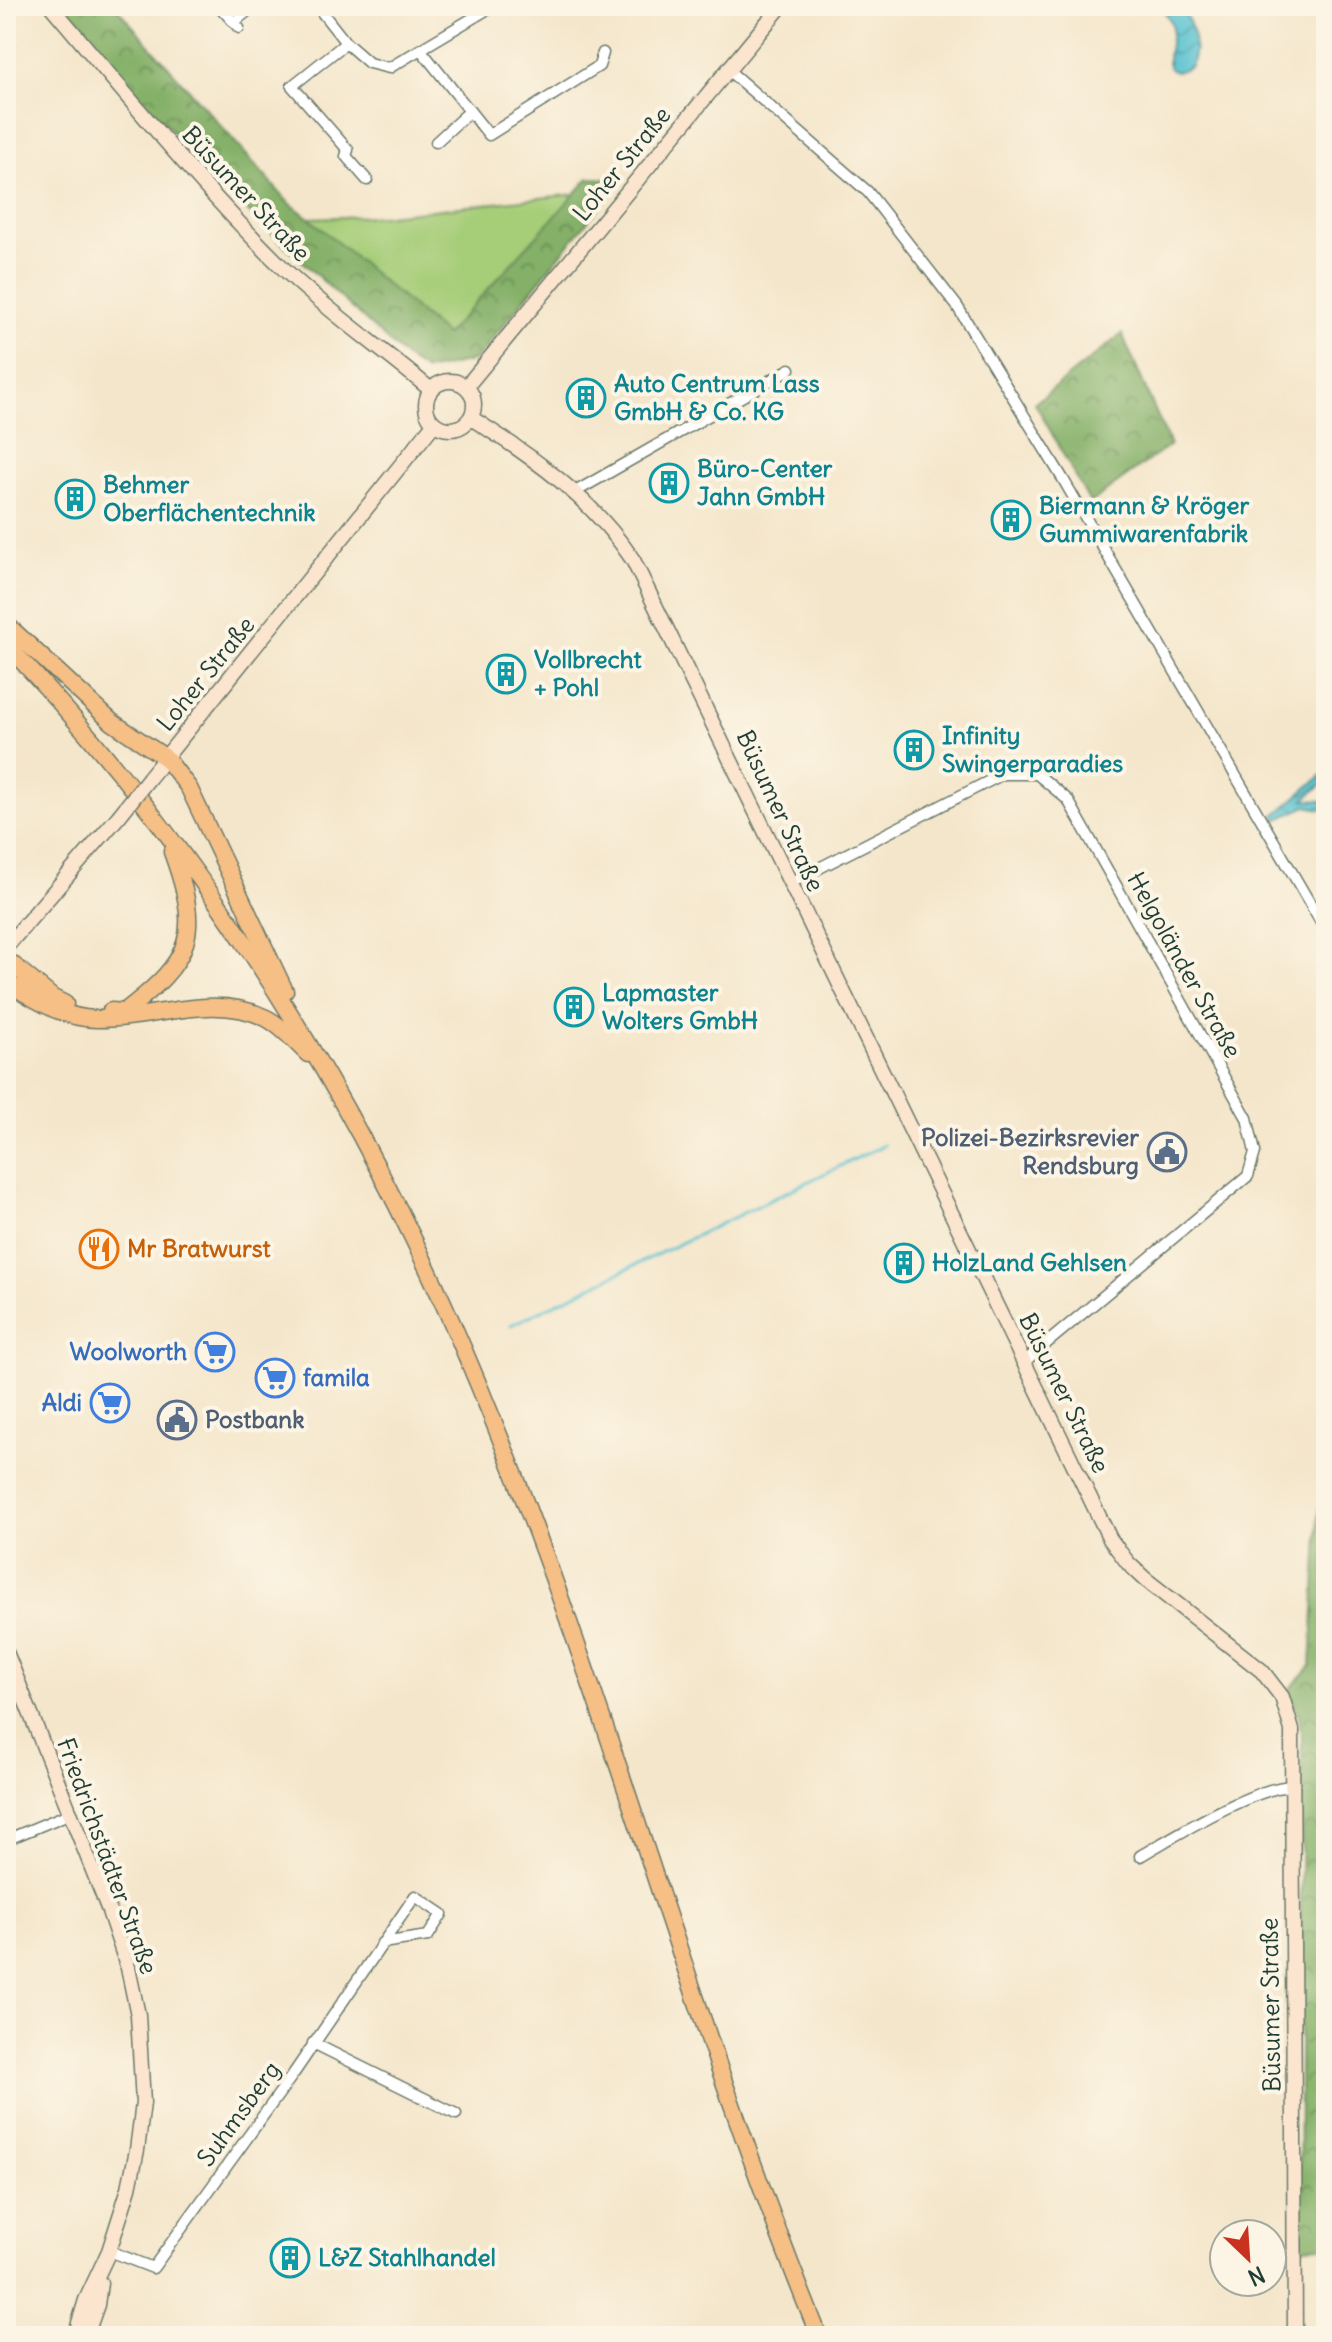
<svg xmlns="http://www.w3.org/2000/svg" width="1332" height="2342" viewBox="0 0 1332 2342" font-family="Delius,sans-serif">
<style>
.forest{fill:url(#forest-crowns);stroke:#52764e;stroke-width:2}
.park{fill:#a6cd78;stroke:#628556;stroke-width:2}
.water{fill:url(#water-waves);stroke:#3a7f82;stroke-width:2}
.lines{fill:none;stroke-linecap:round;stroke-linejoin:round}
.stream{stroke:#56c1d0;stroke-width:3}
.street-casing{stroke:#6a7869;stroke-width:13}
.secondary-casing{stroke:#6a7869;stroke-width:17}
.primary-casing{stroke:#6a7869;stroke-width:19}
.street{stroke:#fff;stroke-width:10}
.secondary{stroke:#fbe5cf;stroke-width:14}
.primary{stroke:#f5bf86;stroke-width:16}
.secondary-bridge-casing{stroke:#6a7869;stroke-width:17;stroke-linecap:butt}
.secondary-bridge{stroke:#fbe5cf;stroke-width:14}
.labels{text-anchor:middle;stroke-width:8;stroke-linejoin:round;paint-order:stroke}
.street-label{font-size:24px;fill:#1f3d34;stroke:#fcf5e5}
.culture-label{font-size:24px;font-weight:bold;fill:#0d838f;stroke:#fcf5e5;text-anchor:start}
.service-label{font-size:24px;font-weight:bold;fill:#4e5e75;stroke:#fcf5e5;text-anchor:end}
.food-label{font-size:24px;font-weight:bold;fill:#c56008;stroke:#fcf5e5;text-anchor:start}
.shop-label{font-size:24px;font-weight:bold;fill:#366cbe;stroke:#fcf5e5;text-anchor:end}
</style>
<defs>
<pattern id="forest-crowns" width="20" height="18" patternUnits="userSpaceOnUse" patternTransform="scale(2)"><rect width="20" height="18" fill="#84b068"/><path d="M2 6a3 3 0 1 1 6 0M12 15a3 3 0 1 1 6 0" fill="none" stroke="#6b9056"/></pattern>
<pattern id="water-waves" width="16" height="10" patternUnits="userSpaceOnUse" patternTransform="scale(2)"><rect width="16" height="10" fill="#56c1d0"/><path d="M0 5q4-4 8 0t8 0" fill="none" stroke="#479eaa"/></pattern>
</defs>
<rect width="100%" height="100%" fill="#fcf5e5"/>
<filter id="ink" filterUnits="userSpaceOnUse"><feTurbulence type="fractalNoise" baseFrequency=".0125" numOctaves="2"/><feDisplacementMap in="SourceGraphic" scale="16" xChannelSelector="R" yChannelSelector="G"/><feConvolveMatrix kernelMatrix="1 2 1 2 8 2 1 2 1" color-interpolation-filters="sRGB"/></filter>
<filter id="wash" filterUnits="userSpaceOnUse"><feTurbulence type="fractalNoise" baseFrequency=".006" numOctaves="4" result="noise"/><feDisplacementMap in="SourceGraphic" scale="32" xChannelSelector="R" yChannelSelector="G"/><feGaussianBlur stdDeviation="1.8" result="paint"/><feColorMatrix in="noise" values="0 0 0 0 0 0 0 0 0 0 0 0 0 0 0 0 0 1.4 0 .05"/><feComposite in="paint" operator="in"/></filter>
<g filter="url(#wash)">
<rect width="100%" height="100%" fill="#f4e6cb"/>
<path class="forest" d="M64,6h51l172,195 22,17 137,117 143,-157 33,1 -147,181 -49,11 -19,-12 -184,-171 -86,-96z
M1122,334l48,111 -80,58 -55,-100z
M1326,1381v865l-27,1 3,-507 -3,-24 -11,-25 23,-25z"/>
<path class="park" d="M575,194l-129,141 -137,-117 71,-2z"/>
<path class="water" d="M1159,6h21c13,19 19,37 11,60 -36,20 -19,-22 -19,-37 0,-9 -7,-17 -13,-23z
M1326,772v9l-22,19 22,1v9l-20,-4 -29,14 -2,-5z"/>
<g class="lines">
<path class="stream" d="M511,1325l373,-180"/>
</g>
</g>
<g filter="url(#ink)">
<g class="lines">
<defs>
<path id="street" d="M219,6l20,22
M317,6l29,37 23,20 20,5 104,-62
M234,22l20,-16
M346,43l-54,43 56,64 -2,6 21,24
M421,50l68,85 110,-69 4,-13
M728,70l140,122 89,114 106,173 263,452
M436,142l34,-31
M575,492l215,-123
M790,883l213,-109h34l31,26 179,318 8,34 -7,24 -224,186
M6,1840l65,-27
M1140,1856c35,-20 115,-70 153,-70
M313,2043l143,71
M109,2251l44,17 141,-195 121,-177 27,18 -14,22 -46,7"/>
<path id="secondary" d="M51,6c76,89 150,182 234,264 46,44 98,79 146,120
M426 405a24 24 0 1 1 48 0a24 24 0 1 1-48 0Z
M466,387l315,-381
M471,418c61,38 122,81 162,142l477,979 18,24 17,16 117,92 20,26 10,33 3,606
M149,778l285,-354
M6,947l113,-131
M6,1652l102,256 20,60 10,47 5,88 -6,47 -8,38 -20,63 -23,49 -11,36
M86,2336l11,-31 3,-22"/>
<path id="primary" d="M6,624l106,98 54,36 23,30 96,203
M6,644c186,195 334,426 443,672 147,331 233,685 370,1020
M6,959l47,39 12,6
M6,982c29,17 55,36 90,37 55,2 116,-28 170,-1 16,8 29,24 42,36
M111,1011l13,1c69,-53 78,-78 48,-160"/>
</defs>
<use href="#street" class="street-casing"/>
<use href="#secondary" class="secondary-casing"/>
<use href="#primary" class="primary-casing"/>
<use href="#street" class="street"/>
<use href="#secondary" class="secondary"/>
<use href="#primary" class="primary"/>
<defs>
<path id="secondary-bridge" d="M119,816l30,-38"/>
</defs>
<use href="#secondary-bridge" class="secondary-bridge-casing"/>
<use href="#secondary-bridge" class="secondary-bridge"/>
</g>
</g>
<defs>
<symbol id="building-ring" viewBox="-11 -11 22 22"><circle r="9.5" fill="#fcf5e5" stroke="#0f9aa8" stroke-width="1.5"/><path d="M-4-6H4V6H1V3H-1V6H-4ZM-2.5-4.3h1.7v1.8h-1.7ZM.8-4.3h1.7v1.8H.8ZM-2.5-1h1.7V.8h-1.7ZM.8-1h1.7V.8H.8Z" fill="#0f9aa8"/></symbol>
<symbol id="civic-ring" viewBox="-11 -11 22 22"><circle r="9.5" fill="#fcf5e5" stroke="#5c6f8a" stroke-width="1.5"/><path d="M-.6-6.5H3V-4.5H.6V-3L4-1V1h2V6H-6V1h2V-1L-.6-3ZM-1.2 2.5V6h2.4V2.5Z" fill="#5c6f8a"/></symbol>
<symbol id="restaurant-ring" viewBox="-11 -11 22 22"><circle r="9.5" fill="#fcf5e5" stroke="#e8710a" stroke-width="1.5"/><path d="M-5-6h1v4h1v-4h1v4h1v-4h1v5L-1.5 .5V6h-2V.5L-5-1ZM5-6V6H3V1.5H1.5Q1.5-4 5-6Z" fill="#e8710a"/></symbol>
<symbol id="supermarket-ring" viewBox="-11 -11 22 22"><circle r="9.5" fill="#fcf5e5" stroke="#3f7fe0" stroke-width="1.5"/><path d="M-6-5.5h2.5l.6 2H6L4.5 2H-2.5L-4.4-4H-6ZM-1.5 3.2a1.3 1.3 0 1 0 .1 0ZM3 3.2a1.3 1.3 0 1 0 .1 0Z" fill="#3f7fe0"/></symbol>
</defs>
<g fill-rule="evenodd">
<use href="#building-ring" x="564" y="376" width="44" height="44"/>
<use href="#building-ring" x="647" y="461" width="44" height="44"/>
<use href="#building-ring" x="53" y="477" width="44" height="44"/>
<use href="#building-ring" x="989" y="498" width="44" height="44"/>
<use href="#building-ring" x="484" y="652" width="44" height="44"/>
<use href="#building-ring" x="892" y="728" width="44" height="44"/>
<use href="#building-ring" x="552" y="985" width="44" height="44"/>
<use href="#civic-ring" x="1145" y="1130" width="44" height="44"/>
<use href="#restaurant-ring" x="77" y="1227" width="44" height="44"/>
<use href="#building-ring" x="882" y="1241" width="44" height="44"/>
<use href="#supermarket-ring" x="193" y="1330" width="44" height="44"/>
<use href="#supermarket-ring" x="253" y="1356" width="44" height="44"/>
<use href="#supermarket-ring" x="88" y="1381" width="44" height="44"/>
<use href="#civic-ring" x="155" y="1398" width="44" height="44"/>
<use href="#building-ring" x="268" y="2236" width="44" height="44"/>
</g>
<g class="labels">
<g class="street-label">
<text transform="translate(622 164) rotate(-51)" y="8">Loher Straße</text>
<text transform="translate(246 194) rotate(47)" y="8">Büsumer Straße</text>
<text transform="translate(206 674) rotate(-51)" y="8">Loher Straße</text>
<text transform="translate(780 811) rotate(65)" y="8">Büsumer Straße</text>
<text transform="translate(1184 965) rotate(61)" y="8">Helgoländer Straße</text>
<text transform="translate(1064 1393) rotate(64)" y="8">Büsumer Straße</text>
<text transform="translate(107 1856) rotate(70)" y="8">Friedrichstädter Straße</text>
<text transform="translate(1271 2005) rotate(-91)" y="8">Büsumer Straße</text>
<text transform="translate(239 2114) rotate(-54)" y="8">Suhmsberg</text>
</g>
<g class="culture-label">
<text x="614" y="392">Auto Centrum Lass<tspan x="614" dy="28">GmbH &amp; Co. KG</tspan></text>
<text x="697" y="477">Büro-Center<tspan x="697" dy="28">Jahn GmbH</tspan></text>
<text x="103" y="493">Behmer<tspan x="103" dy="28">Oberflächentechnik</tspan></text>
<text x="1039" y="514">Biermann &amp; Kröger<tspan x="1039" dy="28">Gummiwarenfabrik</tspan></text>
<text x="534" y="668">Vollbrecht<tspan x="534" dy="28">+ Pohl</tspan></text>
<text x="942" y="744">Infinity<tspan x="942" dy="28">Swingerparadies</tspan></text>
<text x="602" y="1001">Lapmaster<tspan x="602" dy="28">Wolters GmbH</tspan></text>
<text x="932" y="1271">HolzLand Gehlsen</text>
<text x="318" y="2266">L&amp;Z Stahlhandel</text>
</g>
<g class="service-label">
<text x="1139" y="1146">Polizei-Bezirksrevier<tspan x="1139" dy="28">Rendsburg</tspan></text>
<text x="205" y="1428" text-anchor="start">Postbank</text>
</g>
<g class="food-label">
<text x="127" y="1257">Mr Bratwurst</text>
</g>
<g class="shop-label">
<text x="187" y="1360">Woolworth</text>
<text x="303" y="1386" text-anchor="start">famila</text>
<text x="82" y="1411">Aldi</text>
</g>
</g>
<rect width="1332" height="2342" fill="none" stroke="#fcf5e5" stroke-width="32"/>
<g transform="translate(1248 2258) rotate(155)"><circle r="38" fill="#fcf5e5" stroke="#a4ab9e" stroke-width="2"/>
<path d="M0-6L14 30L0 20L-14 30Z" fill="#c8321e"/>
<text y="-12" font-size="22" font-weight="bold" text-anchor="middle" fill="#1f3d34">N</text>
</g>
</svg>
